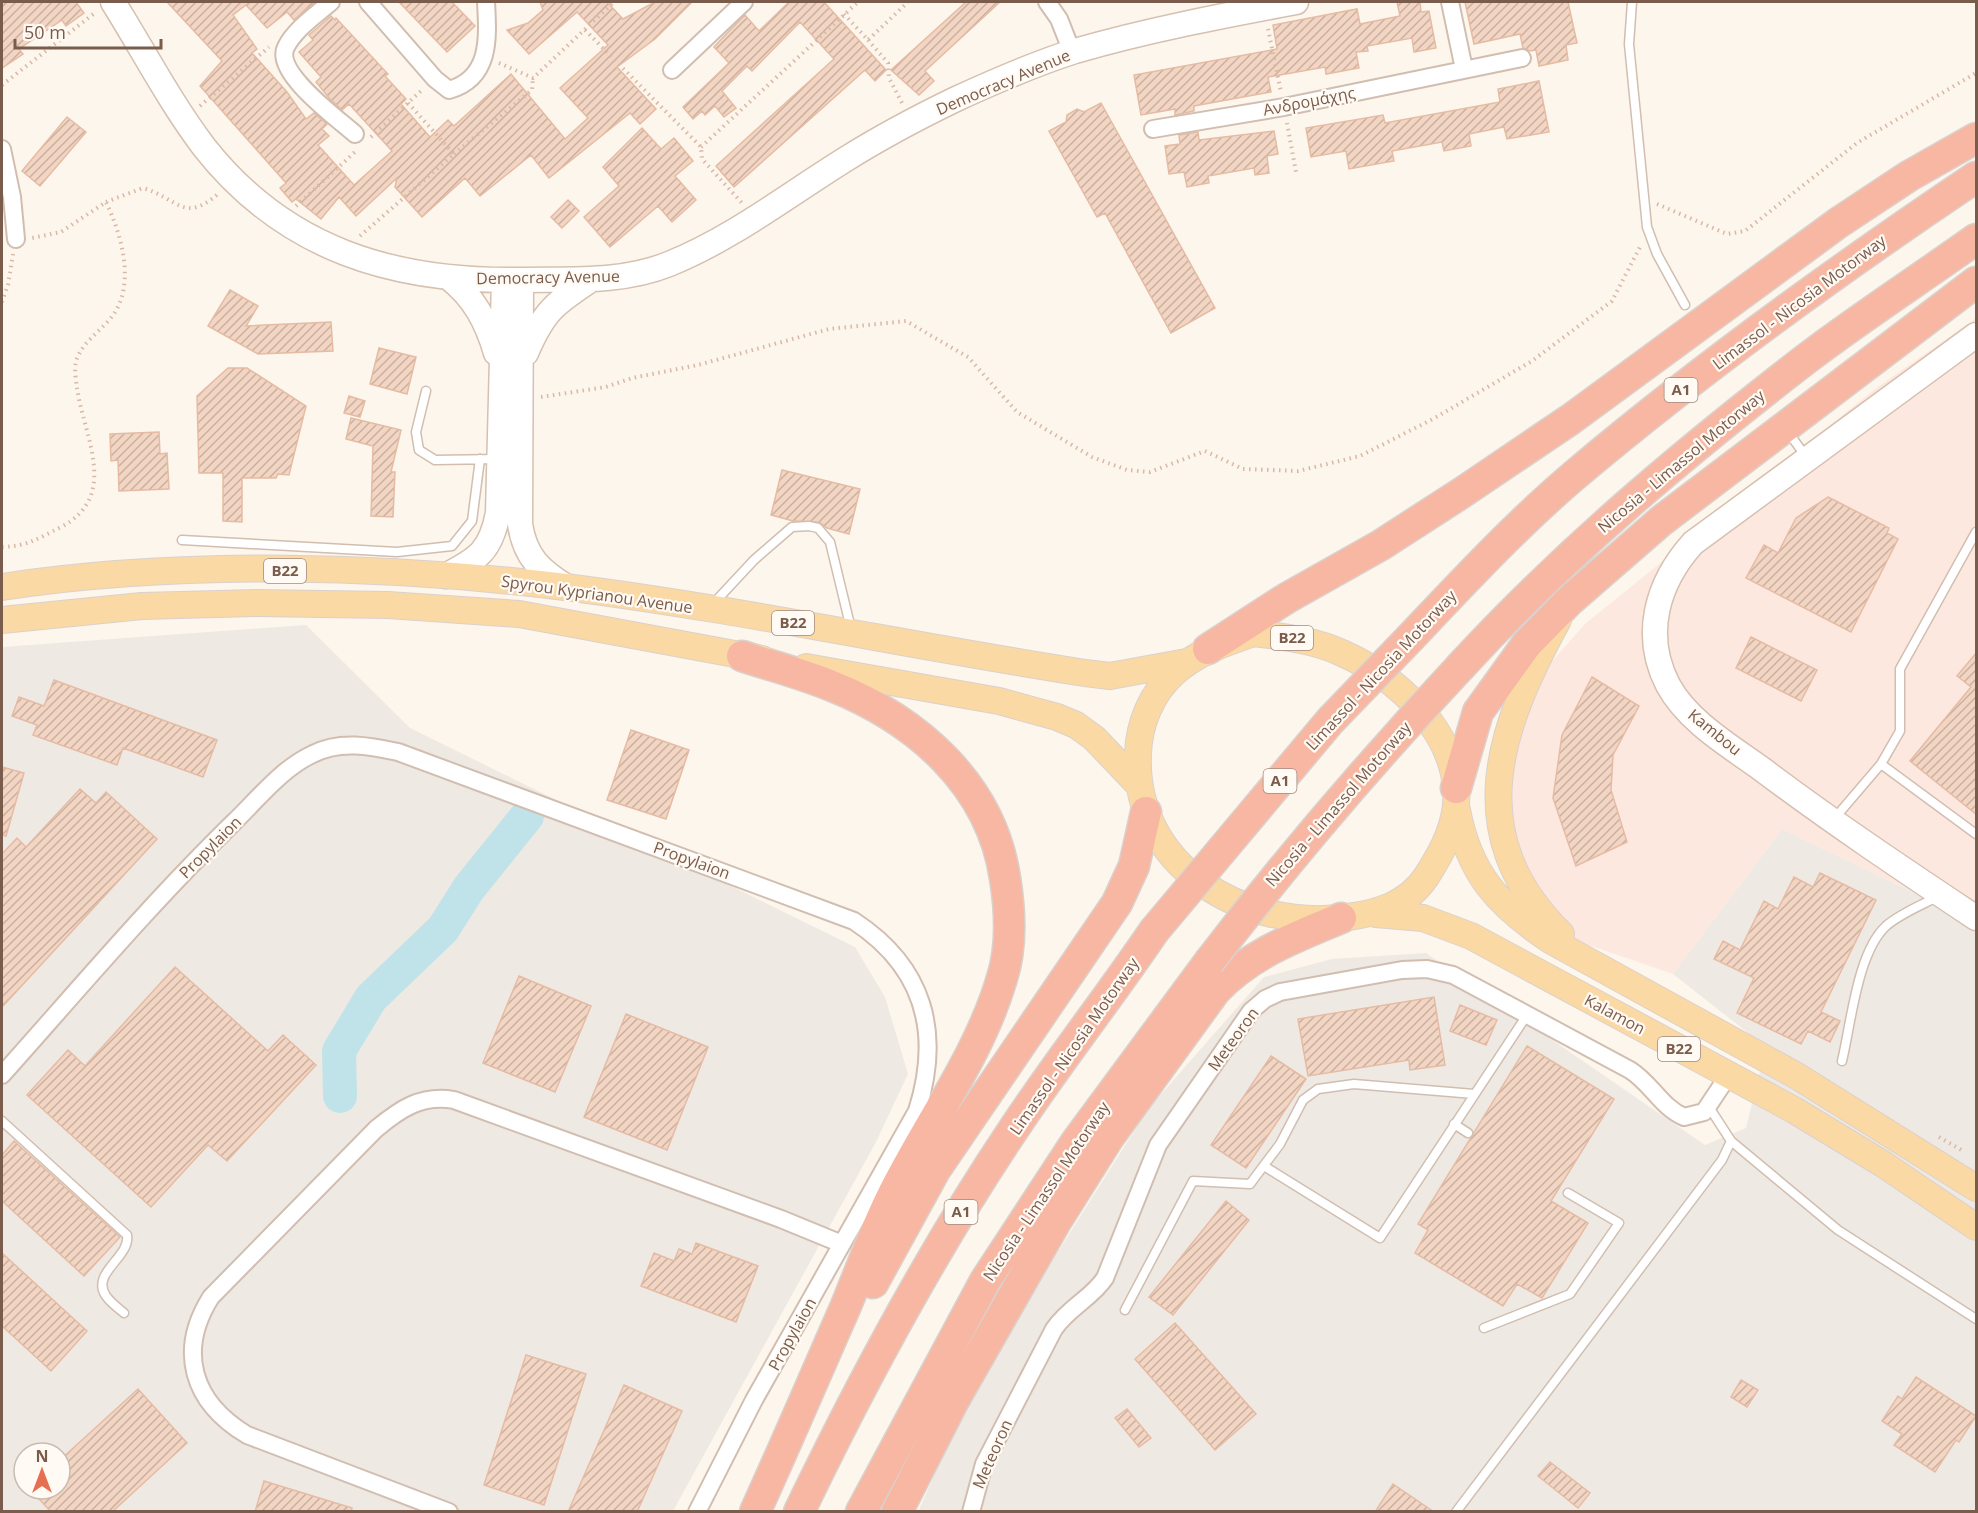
<svg xmlns="http://www.w3.org/2000/svg" width="1978" height="1513" viewBox="0 0 1978 1513" font-family="'Open Sans',sans-serif">
<style>
.commercial{fill:#fde8e0}
.industrial{fill:#efe9e4;fill-rule:evenodd}
.lines{fill:none;stroke-linecap:round;stroke-linejoin:round}
.river{stroke:#bfe3e8;stroke-width:34}
.building{fill:url(#building-hatch);stroke:#e6bba3;stroke-width:1.5}
.lane-casing{stroke:#d1beb0;stroke-width:11}
.street-casing{stroke:#d1beb0;stroke-width:20}
.secondary-casing{stroke:#d6c0b0;stroke-width:27}
.primary-casing{stroke:#dad1cd;stroke-width:28}
.highway-casing{stroke:#dad1cd;stroke-width:33}
.path{stroke:#d9b8a5;stroke-width:4;stroke-dasharray:1.5 4.5;stroke-linecap:butt}
.lane{stroke:#fff;stroke-width:8}
.street{stroke:#fff;stroke-width:16}
.secondary{stroke:#fff;stroke-width:24}
.primary{stroke:#fbd9a5;stroke-width:26}
.highway{stroke:#f7b7a3;stroke-width:30}
.highway-bridge-casing{stroke:#dad1cd;stroke-width:33;stroke-linecap:butt}
.highway-bridge{stroke:#f7b7a3;stroke-width:30}
.labels{text-anchor:middle;stroke-width:4.5;stroke-linejoin:round;paint-order:stroke}
.shield{fill:#fffaf3;stroke:#a28b7f;stroke-width:1.5}
.shield-label{font-size:15px;font-weight:bold;fill:#7a5c4d}
.street-label{font-size:16px;fill:#7a5c4d;stroke:#fffaf3}
</style>
<defs>
<pattern id="building-hatch" width="6" height="6" patternUnits="userSpaceOnUse" patternTransform="scale(1.5)"><rect width="6" height="6" fill="#f3d5c3"/><path d="M-1 1l2-2M0 6l6-6M5 7l2-2" fill="none" stroke="#cab0a1"/></pattern>
</defs>
<rect width="100%" height="100%" fill="#fdf6ec"/>
<path class="commercial" d="M1976,318v605l-194,-94 -109,145 -99,-34 -72,-101 6,-128 77,-87 290,-235z"/>
<path class="industrial" d="M306,625l104,103 445,219 30,50 23,77 -32,68 -203,369 -671,1v-865zM24,1453h36v36h-36z
M1782,829l194,94v588l-1058,1 57,-129 173,-274 116,-132 68,-18 94,-6 279,192 41,-17 20,-81 -93,-73z"/>
<g class="lines">
<path class="river" d="M340,1096l-1,-45 32,-53 72,-69 26,-41 58,-72"/>
</g>
<path class="building" d="M2,2h74l8,11 -18,13 -4,-6 -43,29 4,5 -21,14z
M167,2h148l-21,18 -7,-8 -20,16 -21,-23 -13,10 24,34 -5,4 35,39 19,27 8,-6 13,11 -5,5 7,7 -11,9 36,40 38,-34 -43,-47 -7,6 -12,-11 -14,-17 5,-5 -22,-25 14,-12 -4,-5 22,-19 4,4 1,-2 52,56 -3,2 21,23 -5,5 29,33 18,-17 6,6 57,-52 54,65 23,-21 -28,-30 48,-43 -31,-33 -48,42 -22,-24 21,-7 15,-13 -3,-8h67l16,17 32,-17h37l-37,37 -38,28 39,42 -16,15 -10,-11 -81,65 -18,-23 -51,41 -15,-18 -43,39 -27,-30 2,-9 -41,38 -17,-19 -18,22 -25,-20 -4,3 -12,-14 6,-5 -86,-97 22,-25z
M399,2h53l23,24 -28,26z
M789,2h35l62,68 -11,11 -10,-11 -131,117 -18,-21 118,-107 -34,-37 -48,49 -5,-5 -25,25 14,17 -12,9 -9,-11 -10,9 -3,-4 -9,8 -10,-12 46,-44 -15,-16 16,-17 15,-15 14,16z
M966,2h34l-75,69 9,10 -15,14 -28,-25z
M1397,2h23l1,10 8,-1 7,37 -22,4 -2,-14 -45,8 1,5 -12,1 3,16 -33,6 -1,-7 -57,10 3,15 -77,14v5l-19,4v-6l-34,6 -7,-40 143,-26 -4,-24 84,-16 3,15 40,-8z
M1465,2h103l9,41 -11,2 2,15 -29,6 -3,-16 -6,1 -7,-3 -3,-14 -46,10z
M1539,81l10,51 -42,7 -3,-12 -35,7 2,12 -27,5 -2,-9 -50,9 2,10 -45,8 -3,-18 -35,6 -5,-29 77,-13 2,8 115,-21 -2,-13z
M1101,103l114,205 -44,25 -66,-120 -8,4 -48,-86 17,-9 1,-7 10,-6 7,3z
M67,117l19,15 -46,54 -18,-15z
M642,128l19,21 13,-11 19,23 -18,15 21,24 -24,22 -14,-16 -48,41 -26,-30 35,-31 -16,-19z
M1274,131l4,23 -11,2 2,17 -14,2 -1,-7 -46,8 1,7 -22,4 -3,-15 -15,2 -4,-28 15,-2 -1,-9 19,-3 1,8z
M568,200l11,11 -17,17 -11,-11z
M230,290l28,16 -12,20 85,-4 2,29 -75,3 -50,-28z
M379,348l37,9 -9,37 -37,-10z
M228,368h19l59,38 -17,69 -11,-1 -2,4h-34v44l-19,-1v-48h-24l-2,-77z
M349,396l16,5 -5,16 -16,-4z
M351,418l50,12 -10,42h4l-2,45 -22,-1 2,-70 -27,-7z
M159,432l1,22 7,-1 2,36 -50,2 -1,-31 -7,1 -1,-27z
M782,470l78,19 -11,45 -22,-6 -8,-6 -26,-1 -22,-6z
M1828,497l61,31 -2,5 11,6 -47,93 -105,-54 18,-33 14,8 18,-35z
M1751,637l66,33 -16,31 -65,-33z
M1977,652v163l-67,-54 61,-74 -14,-11z
M1592,677l47,29 -26,49 -2,35 16,52 -51,24 -23,-68 9,-63z
M54,680l163,60 -14,37 -80,-29 -6,17 -84,-30 4,-10 -25,-9 7,-19 25,9z
M631,730l58,20 -23,69 -59,-19z
M2,767l22,6 -18,63 -4,-1z
M80,789l16,14 10,-11 51,47 -155,168v-153l15,-16 9,9z
M1820,873l56,27 -55,112 19,9 -10,21 -22,-11 -7,13 -64,-31 17,-35 -40,-19 9,-18 17,9 24,-49 14,8 16,-32 19,10z
M175,967l93,84 15,-16 33,30 -89,96 -19,-16 -57,62 -124,-112 41,-45 17,16z
M519,976l72,30 -36,86 -72,-29z
M1434,997l11,68 -35,5 -1,-10 -101,16 -10,-57z
M1460,1005l37,15 -11,25 -36,-14z
M626,1014l82,33 -41,103 -83,-33z
M1527,1046l87,53 -63,102 37,22 -46,75 -25,-14 -14,22 -88,-53 13,-23 -10,-6z
M1271,1056l35,23 -60,89 -35,-23z
M14,1141l106,96 -36,39 -82,-75v-46z
M1226,1201l23,19 -76,95 -24,-18z
M696,1243l62,23 -22,56 -95,-36 13,-33 20,8 5,-12 13,5z
M2,1253l85,78 -36,40 -49,-45z
M1175,1323l81,91 -41,36 -80,-91z
M526,1355l60,19 -42,131 -60,-20z
M1916,1377l60,39 -17,26 -3,-2 -21,32 -41,-27 8,-11 -20,-13 16,-25 4,3z
M1741,1380l17,10 -11,17 -16,-10z
M624,1385l58,26 -45,101h-69z
M138,1389l49,54 -75,69h-61l-21,-23h30v-29z
M1127,1409l24,29 -12,9 -24,-29z
M1550,1462l40,31 -12,15 -40,-32z
M264,1481l88,27 -1,4h-96z
M1393,1484l41,28h-59z"/>
<g class="lines">
<defs>
<path id="lane" d="M1632,2l-3,42 18,183 10,27 28,51
M426,391l-10,41 3,18 16,10 64,-1
M1788,432l19,26
M182,540l215,12 55,-6 20,-25 8,-62
M713,604l41,-44 38,-33 17,-1 9,2 12,14 21,87
M1881,764l95,70
M1834,819l47,-55 19,-33v-62l76,-137
M1842,1061c9,-37 15,-108 44,-135 15,-13 36,-21 53,-30
M2,1121l125,114c4,22 -37,38 -21,61 5,7 12,12 18,17
M1454,1124l14,9
M1731,1141l107,89 138,89
M1264,1166l116,72 147,-223
M1125,1310l68,-129 57,3 30,-40 23,-44 15,-11 36,-5 120,10
M1484,1328l86,-34 49,-71 -51,-30
M1456,1512l266,-352 9,-19 -22,-34"/>
<path id="street" d="M331,2c-15,13 -36,27 -45,45 -13,25 51,71 69,87
M368,2l67,77 14,11c42,-12 39,-52 37,-88
M1047,2l12,17 13,33
M1450,2l14,67
M672,70l72,-68
M1153,129l131,-22 238,-49
M2,149l10,48 4,42
M2,1075c76,-85 150,-173 232,-253 24,-23 48,-54 79,-68 27,-14 57,-8 85,-2l456,169c70,46 88,111 63,190l-163,289 -57,112
M449,1512l-202,-77c-55,-33 -70,-84 -36,-138l165,-168c24,-20 46,-35 78,-29l327,119 61,25
M971,1512l13,-48 70,-135c15,-22 38,-31 51,-51l53,-133 93,-134 14,-12 15,-7 122,-22 25,-1 26,6 177,95c21,13 31,37 54,47l20,-5 24,-36"/>
<path id="secondary" d="M113,2c30,48 57,100 91,145 81,103 190,135 316,133 50,-1 102,3 149,-16 64,-26 119,-69 177,-105 35,-22 71,-41 108,-59 39,-18 80,-36 121,-49 73,-21 146,-35 221,-49
M448,277c26,20 39,45 48,76
M521,280l-1,244c5,34 21,47 48,64
M1976,335l-283,208c-36,40 -51,92 -25,142 20,37 62,61 95,85 69,52 141,100 213,148
M526,353c18,-42 28,-49 66,-74
M445,576c33,-17 46,-25 53,-63l6,-233"/>
<path id="primary" d="M2,587c178,-27 384,-22 563,0 174,22 346,59 520,86l25,3 77,-14
M2,620l140,-14 114,-3 132,2 131,9 243,45
M1558,620c-60,109 -98,215 3,314
M1254,633c30,4 60,7 88,20 52,23 110,74 114,136 3,32 -13,62 -30,88 -18,27 -48,36 -78,40 -103,15 -215,-50 -210,-163 1,-30 13,-60 36,-81 23,-21 51,-30 80,-40z
M806,667l193,34 58,16 19,8 18,13 44,46
M1457,810c12,64 41,95 93,130l247,136 179,112
M1376,914l47,4 48,18 323,174 89,54 93,63"/>
<path id="highway" d="M1412,636c52,-55 106,-113 164,-162 127,-107 263,-205 400,-297
M1208,649l79,-51 94,-53 82,-53 108,-73 267,-196 71,-47 67,-38
M742,656c30,10 61,18 90,30 85,34 159,98 173,192 5,31 7,69 -3,100 -23,79 -76,148 -112,222 -17,35 -30,72 -45,108 -30,68 -59,136 -90,204
M1461,666c105,-114 223,-213 345,-307 55,-42 114,-80 170,-120
M1456,788l22,-76 49,-68 42,-43 92,-80 315,-239
M873,1283l62,-113 182,-267 17,-37 12,-54
M799,1512c65,-135 135,-265 218,-388 44,-66 93,-128 137,-193
M861,1512l124,-231 91,-139 133,-180
M897,1512l57,-112 101,-177 54,-86 106,-146c35,-37 80,-54 126,-73"/>
</defs>
<use href="#lane" class="lane-casing"/>
<use href="#street" class="street-casing"/>
<use href="#secondary" class="secondary-casing"/>
<use href="#primary" class="primary-casing"/>
<use href="#highway" class="highway-casing"/>
<path class="path" d="M844,14l24,26 40,-38
M1268,29l13,63
M585,30l116,117 1,12 40,44
M868,40l20,23 1,15 13,25
M499,63l34,15 81,-76
M2,85l94,-73
M200,106l69,-59
M1287,123l9,49
M371,137l52,-48
M701,147l157,-145
M454,154l78,-64 1,-12
M106,202l37,-14c35,10 40,36 75,6
M1657,204l70,30 18,-3 112,-88 119,-70
M296,206l59,-54
M360,236l94,-82 -46,-51
M2,302l6,-17 5,-31
M541,397l65,-10 26,-9 66,-13 131,-36 77,-8 62,36 49,55 75,45 35,13 23,2 55,-21 38,18 55,2 62,-15 73,-37 99,-58 80,-60 28,-54
M2,547c26,-1 35,-8 59,-20 59,-31 23,-90 16,-139 -1,-8 -3,-19 -1,-27 6,-18 22,-28 34,-42 27,-32 12,-83 -4,-117l-45,30 -29,6
M1939,1137l24,14"/>
<use href="#lane" class="lane"/>
<use href="#street" class="street"/>
<use href="#secondary" class="secondary"/>
<use href="#primary" class="primary"/>
<use href="#highway" class="highway"/>
<defs>
<path id="highway-bridge" d="M1154,931l176,-210 82,-85
M1209,962c79,-103 163,-201 252,-296"/>
</defs>
<use href="#highway-bridge" class="highway-bridge-casing"/>
<use href="#highway-bridge" class="highway-bridge"/>
</g>
<g class="labels">
<g class="shield">
<rect x="1664.5" y="378" width="33" height="24" rx="4.5"/>
<rect x="264" y="559" width="42" height="24" rx="4.5"/>
<rect x="772" y="611" width="42" height="24" rx="4.5"/>
<rect x="1271" y="626" width="42" height="24" rx="4.5"/>
<rect x="1263.5" y="769" width="33" height="24" rx="4.5"/>
<rect x="1658" y="1037" width="42" height="24" rx="4.5"/>
<rect x="944.5" y="1200" width="33" height="24" rx="4.5"/>
</g>
<g class="shield-label">
<text x="1681" y="395">A1</text>
<text x="285" y="576">B22</text>
<text x="793" y="628">B22</text>
<text x="1292" y="643">B22</text>
<text x="1280" y="786">A1</text>
<text x="1679" y="1054">B22</text>
<text x="961" y="1217">A1</text>
</g>
<g class="street-label">
<text transform="translate(1003 82) rotate(-23)" y="6">Democracy Avenue</text>
<text transform="translate(1309 101) rotate(-11)" y="6">Ανδρομάχης</text>
<text transform="translate(548 277) rotate(-1)" y="6">Democracy Avenue</text>
<text transform="translate(1799 302) rotate(-37)" y="6">Limassol - Nicosia Motorway</text>
<text transform="translate(1681 461) rotate(-40)" y="6">Nicosia - Limassol Motorway</text>
<text transform="translate(597 594) rotate(8)" y="6">Spyrou Kyprianou Avenue</text>
<text transform="translate(1381 670) rotate(-47)" y="6">Limassol - Nicosia Motorway</text>
<text transform="translate(1715 732) rotate(39)" y="6">Kambou</text>
<text transform="translate(1338 804) rotate(-49)" y="6">Nicosia - Limassol Motorway</text>
<text transform="translate(210 847) rotate(-45)" y="6">Propylaion</text>
<text transform="translate(692 860) rotate(20)" y="6">Propylaion</text>
<text transform="translate(1615 1014) rotate(28)" y="6">Kalamon</text>
<text transform="translate(1233 1039) rotate(-54)" y="6">Meteoron</text>
<text transform="translate(1074 1046) rotate(-55)" y="6">Limassol - Nicosia Motorway</text>
<text transform="translate(1046 1191) rotate(-56)" y="6">Nicosia - Limassol Motorway</text>
<text transform="translate(792 1334) rotate(-61)" y="6">Propylaion</text>
<text transform="translate(992 1454) rotate(-66)" y="6">Meteoron</text>
</g>
</g>
<rect width="1978" height="1513" fill="none" stroke="#7a5c4d" stroke-width="6"/>
<g transform="translate(42 1471)"><circle r="28" fill="#fffaf3" stroke="#cabbb1" stroke-width="1.5"/>
<path d="M0-4.5L10 22L0 15L-10 22Z" fill="#e76f51"/>
<text y="-9" font-size="16" font-weight="bold" text-anchor="middle" fill="#7a5c4d">N</text>
</g>
<path d="M15 39v9h146v-9" fill="none" stroke="#7a5c4d" stroke-width="3"/>
<text x="24" y="39" font-size="18" fill="#7a5c4d" stroke="#fffaf3" stroke-width="4.5" paint-order="stroke">50 m</text>
</svg>
